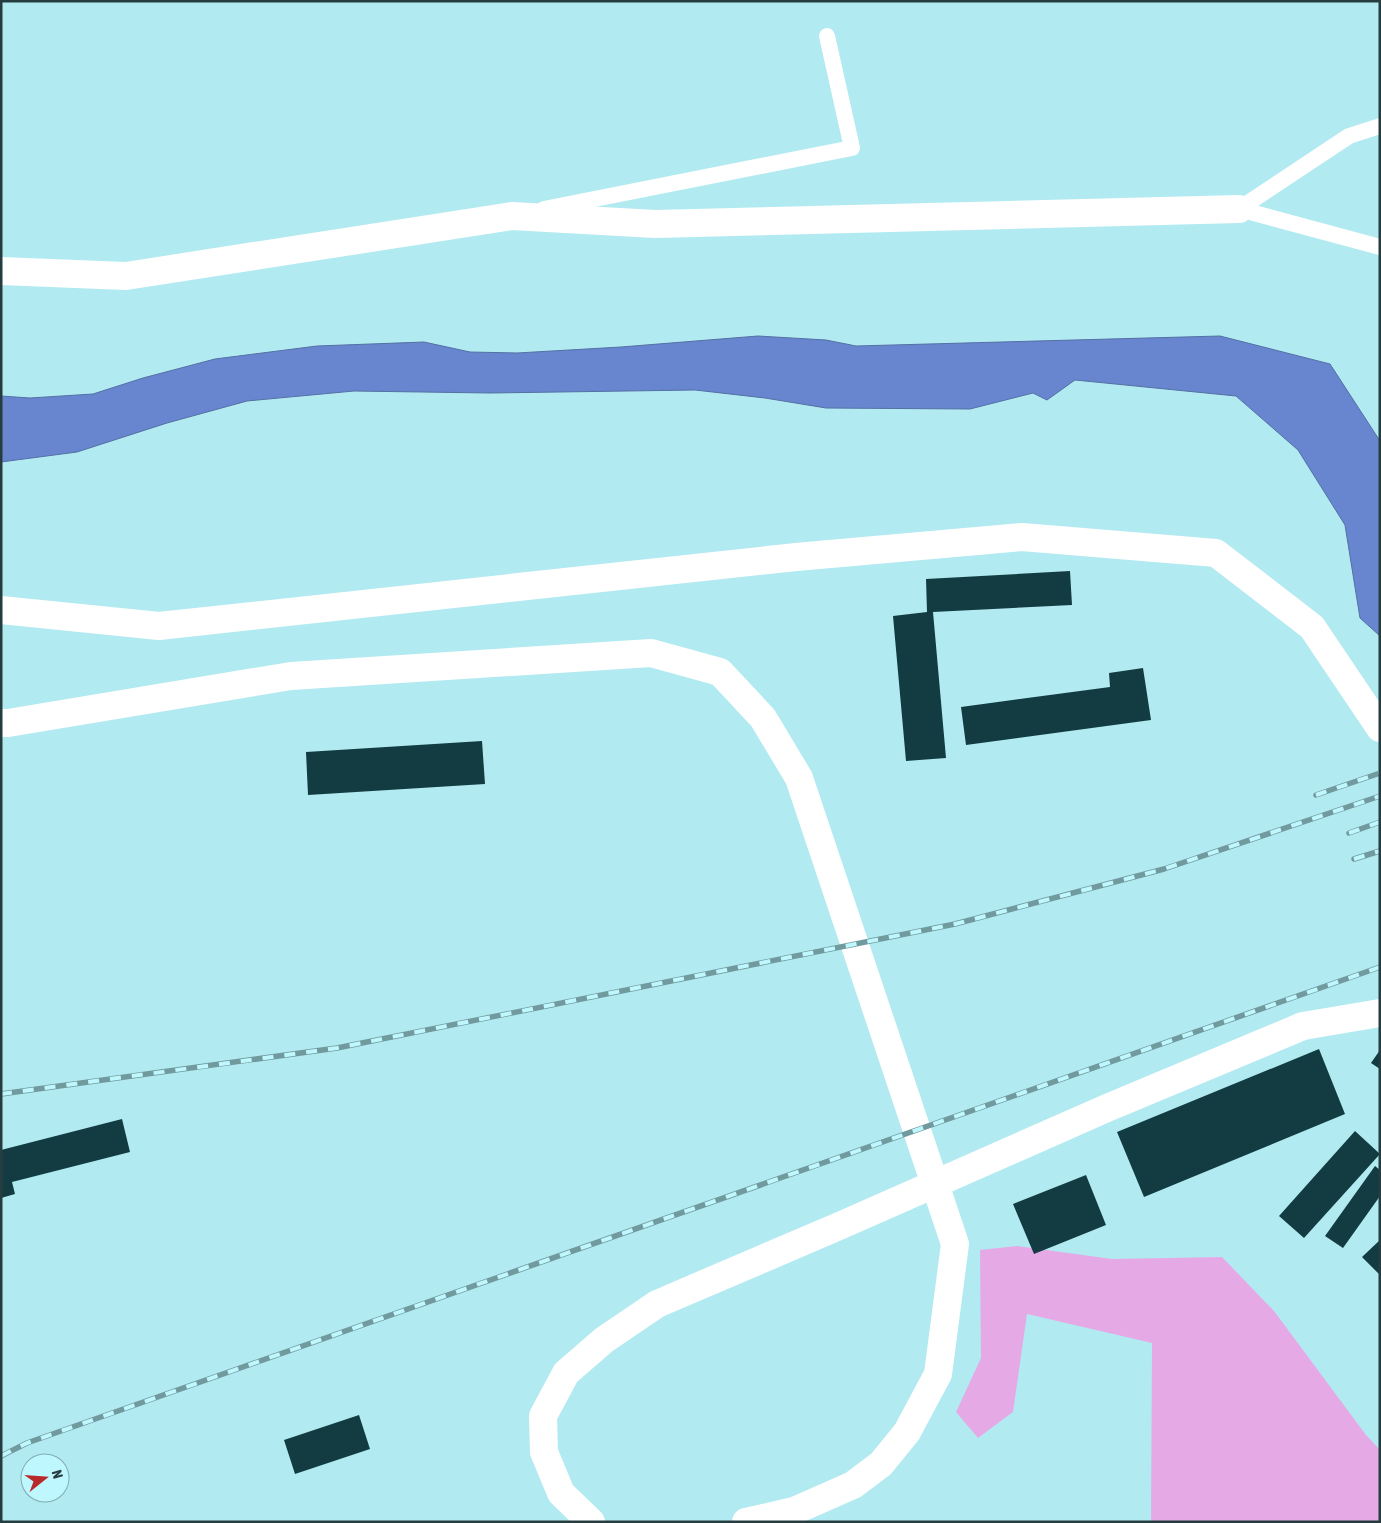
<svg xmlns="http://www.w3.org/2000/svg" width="1381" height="1523" viewBox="0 0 1381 1523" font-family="'Asap Condensed',sans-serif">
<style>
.green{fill:#e5aae6}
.water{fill:#6886cf;stroke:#5470a4}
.building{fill:#123c41}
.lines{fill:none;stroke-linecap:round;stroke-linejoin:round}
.lane{stroke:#fff;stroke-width:16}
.street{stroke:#fff;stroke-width:28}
.secondary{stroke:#fff;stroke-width:28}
.rail-casing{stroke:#719a9f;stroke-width:5.5}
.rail{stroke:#bff7fe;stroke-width:4;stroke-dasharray:11;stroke-linecap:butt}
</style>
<rect width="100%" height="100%" fill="#b2eaf1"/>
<path class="green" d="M1017,1246l95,13 110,-2 52,54 92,124 14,15v72h-229l1,-179 -125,-29 -14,98 -35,26 -22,-26 25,-54 -1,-108z"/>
<path class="water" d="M758,336l68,4 30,6 364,-10 110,28 50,77v195l-20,-18 -15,-93 -47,-75 -62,-54 -161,-16 -28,20 -14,-7 -63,16 -144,-1 -61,-10 -70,-8 -205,3 -136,-2 -107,10 -80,22 -90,29 -76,10v-66l29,2 63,-4 50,-16 72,-19 102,-13 107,-4 46,10 47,1 104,-6z"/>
<path class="building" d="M1070,571l2,34 -139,7 13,146 -40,3 -13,-145 34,-4 -1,-33z
M1143,668l8,52 -185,25 -5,-38 149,-20 -1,-14z
M482,741l3,43 -177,11 -2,-43z
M1319,1049l26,65 -201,83 -27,-65z
M1380,1050v19l-9,-6z
M122,1119l8,33 -118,30 3,12 -14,4v-48z
M1355,1131l25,23 -76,84 -25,-22z
M1375,1166l5,4v26l-37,52 -18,-12z
M1086,1175l20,50 -72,29 -21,-50z
M1380,1240v35l-18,-18z
M359,1415l11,34 -75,25 -11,-34z"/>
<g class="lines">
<path class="lane" d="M544,209l308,-61 -25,-112
M1239,209l110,-73 31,-10
M1239,209l141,38"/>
<path class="street" d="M1,271l125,5 386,-60 143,8 584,-15
M1,610l158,16 637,-69 226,-20 194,16 96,74 68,101"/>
<path class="secondary" d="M1,723h7l283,-47 360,-23 69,19 43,46 36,60 156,466 -17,130 -31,58 -26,32 -28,21 -59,26 -48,11
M591,1522l-30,-29 -17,-41 -1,-36 23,-43 38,-33 53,-36 180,-77 270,-119 196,-82 77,-13"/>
<defs>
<path id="rail" d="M1316,795l64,-22
M1349,833l31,-11
M1354,859l26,-8
M1,1094l336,-46 618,-124 209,-55 216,-73
M1,1456l26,-13 1353,-476"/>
</defs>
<use href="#rail" class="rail-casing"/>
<use href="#rail" class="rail"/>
</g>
<rect width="1381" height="1523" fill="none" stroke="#263d40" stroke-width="5"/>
<g transform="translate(45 1478) rotate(73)"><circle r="24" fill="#bff7fe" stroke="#82adb2"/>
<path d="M0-4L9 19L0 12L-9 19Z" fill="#b9292a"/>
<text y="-8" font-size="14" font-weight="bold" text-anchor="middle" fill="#263d40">N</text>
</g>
</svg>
